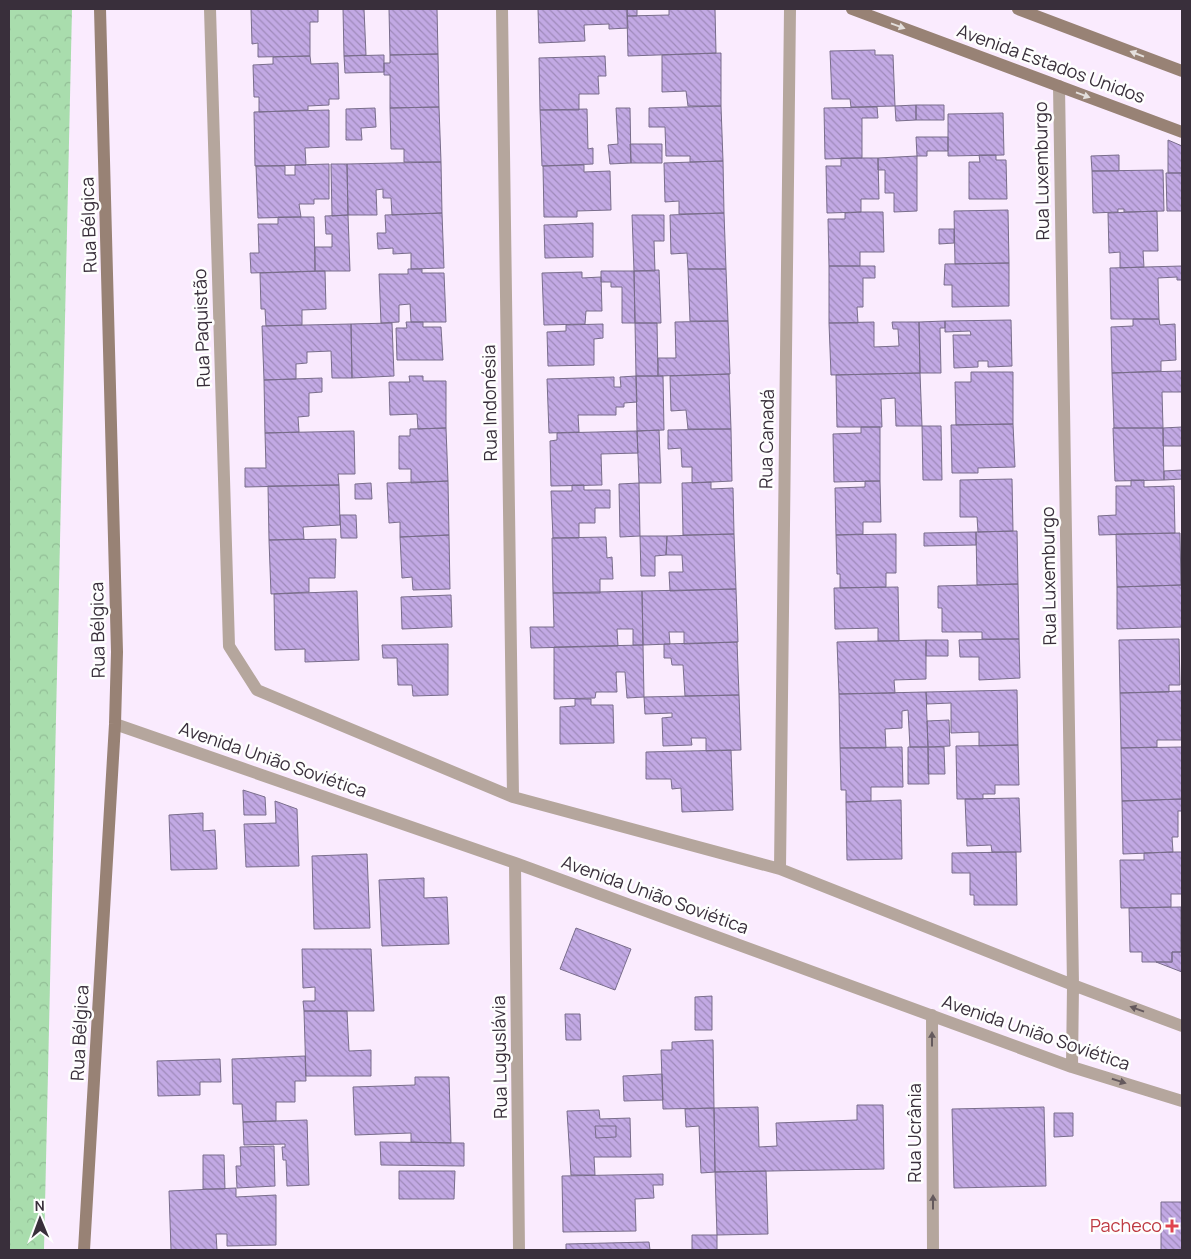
<svg xmlns="http://www.w3.org/2000/svg" width="1191" height="1259" viewBox="0 0 1191 1259" font-family="Manrope,sans-serif">
<style>
.forest{fill:url(#forest-crowns)}
.building{fill:url(#building-back-hatch);stroke:#796d8b}
.lines{fill:none;stroke-linecap:round;stroke-linejoin:round}
.street{stroke:#b5a69d;stroke-width:12}
.secondary{stroke:#988275;stroke-width:12}
.oneway{fill:#e4dfdc}
.oneway2{fill:#64595d}
.health-dot{fill:#e0444e;stroke:#fefefe;stroke-width:2}
.labels{text-anchor:middle;stroke-width:5;stroke-linejoin:round;paint-order:stroke}
.street-label{font-size:18px;fill:#392f3b;stroke:#fefefe}
.health-label{font-size:18px;fill:#be3a42;stroke:#fefefe;text-anchor:end}
</style>
<defs>
<pattern id="forest-crowns" width="20" height="18" patternUnits="userSpaceOnUse" patternTransform="scale(1.25)"><rect width="20" height="18" fill="#a9ddad"/><path d="M2 6a3 3 0 1 1 6 0M12 15a3 3 0 1 1 6 0" fill="none" stroke="#92be96"/></pattern>
<pattern id="building-back-hatch" width="6" height="6" patternUnits="userSpaceOnUse" patternTransform="scale(1.25)"><rect width="6" height="6" fill="#c2a9e4"/><path d="M-1 5l2 2M0 0l6 6M5-1l2 2" fill="none" stroke="#9f8aba"/></pattern>
</defs>
<rect width="100%" height="100%" fill="#faebfe"/>
<path class="forest" d="M9,9h63l-28,1241h-35z"/>
<path class="building" d="M251,9h67v13h-8v34l-52,1v-14l-6,1z
M343,9h21l2,46 -22,1z
M389,9h48l1,45 -48,1z
M538,9h89l1,19 -19,1v-5l-25,1 1,16 -46,2z
M627,9h10v7h-10z
M669,9h46l1,44 -88,3 -1,-40 42,-1z
M875,50v5h18l2,51 -44,1 -1,-8h-18l-2,-48z
M721,53v53h-33l-2,-15 -24,1v-37z
M438,54l1,53 -49,1v-33h-6v-12h6v-8z
M384,55v17l-39,1 -1,-17z
M310,56l1,8 27,-1 1,36h-10v6l-21,1v4l-49,2v-15h-5l-1,-32 20,-1v-7z
M605,56l1,20h-8l1,18h-20v16h-39l-1,-52z
M916,105v15l-20,1 -1,-15z
M916,105h28v15h-28z
M721,106l2,55 -33,1v-6h-24l-1,-29h-16v-19z
M439,107l2,55h-37v-13h-13l-1,-41z
M877,107l1,11h-16v40l-37,1 -1,-51z
M375,108l1,19 -15,1 1,12h-16v-31z
M616,108h14l1,55 -21,1 -2,-19 10,-1z
M587,109l1,40 5,-1v16l-51,2 -2,-56z
M329,110v37l-24,1 1,17 -51,1 -1,-54z
M1003,113l1,42 -56,1v-42z
M916,137h32v14h-21v5h-10z
M1168,140l14,6v27h-14z
M630,144h32v19h-31z
M979,155h17v5h10l1,39h-38v-37h11z
M1119,155v16h-27l-1,-15z
M917,156v55l-23,1v-19h-9v-23h-7v-12z
M841,158h37l1,41h-18v13l-34,1 -1,-47h15z
M723,161l1,52 -45,1v-13l-14,1 -1,-39z
M441,162l1,51 -50,2 -1,-17h-8v-9l-7,1 1,25h-29l-1,-51z
M329,164v35h-15v5h-15l2,13 -43,1 -2,-52h29v9h10v-10z
M331,164h16l1,51 -16,1z
M584,165v7l26,-1 1,39 -34,1v6h-33l-1,-51z
M1163,170l1,41 -40,1v-3h-6v3l-25,1 -1,-42z
M1166,173h16v38h-15z
M1008,210l1,53 -54,1 -1,-53z
M1157,211l1,40h-15l1,16 -24,1v-16l-11,1 -1,-40z
M861,212h22l1,40h-24v14h-31l-1,-47h17v-6z
M442,213l2,55 -33,1v-16l-18,1v-6l-15,1 -1,-16h9l-1,-18z
M724,213l2,56h-38l-1,-16 -16,1 -1,-39z
M348,215l2,56h-35v-24h17v-13h-6l-1,-18z
M632,215h32v26h-10l1,30h-21z
M278,217h36l1,54 -64,2 -1,-20h9l-1,-29h20z
M593,223v34l-48,1 -1,-33z
M939,229h15v14l-15,1z
M1009,263v43l-57,1v-22h-8l1,-21z
M829,266h46v12h-12v29h-6l1,16h-29z
M1182,266v14h-5v-3l-19,1 1,41h-48l-1,-51z
M408,269h14v4h22l2,49h-35l-1,-18 -11,1v17l-18,1 -2,-49h29z
M688,269h38l2,52h-38z
M659,270l2,53h-26l-1,-52z
M325,271l1,38 -24,1v15l-36,1 -1,-17h-4l-1,-36z
M601,271h33l1,52h-13v-36h-11v-5h-10z
M582,272v6l19,-1 1,34h-16l-1,13 -41,1 -2,-52z
M1133,319h26l1,6 15,-1 1,36 -15,1v10l-49,2 -1,-46 22,-1z
M1011,320l1,46 -24,1v-6h-10v6l-24,1 -1,-33h18l-1,-4 -25,1v-11z
M728,321l2,53 -72,2v-18h18l-1,-36z
M945,321v7h-5l1,45h-21l-1,-51z
M406,322h17v5h18l2,33h-46l-1,-32h11z
M874,322v25l25,-1 -1,-17h-5l-1,-7h27l1,51 -89,2 -2,-52z
M392,323l2,53 -42,2 -1,-54z
M635,323h22l1,53h-22z
M351,324l1,54h-20l-1,-27 -24,1v11l-11,1v15l-32,1 -2,-54z
M603,324v14l-9,1v26l-46,1 -1,-34 19,-1v-6z
M1182,371v21h-20l1,36h-49l-2,-55z
M971,372h42v52l-57,1 -1,-43h16z
M920,373l2,53h-26l-1,-28 -14,1 1,28h-45l-1,-52z
M729,374l2,55h-43l-2,-19 -15,1 -1,-35z
M409,376h14v5h23v47l-28,1 -1,-15 -27,1 -1,-33h21z
M636,376l1,26 -13,1v4h-8v8h-38l1,17 -30,1 -2,-54 67,-2v10h7l-1,-10z
M636,376h27l1,54 -27,1z
M322,378v14l-13,1v23l-11,1 1,15 -34,1 -1,-53z
M1013,424l2,43 -37,1v5h-26l-1,-48z
M922,426h19l1,54h-19z
M861,427h19v54l-46,1 -1,-48 28,-1z
M1182,427v19h-19v-18z
M446,428l2,53 -37,2v-14h-12v-33h11v-7z
M1113,428h50l1,52 -49,1z
M731,429l1,52 -40,2v-16h-10l-1,-19 -13,1v-19z
M659,430l2,53h-22l-2,-52z
M354,431l1,43h-17l1,11 -94,2v-19h21l-1,-35z
M637,431l1,22 -37,1 1,31 -51,1 -1,-45 7,-1v-7z
M1182,470v9l-18,1v-9z
M1012,479l1,52 -35,1 -1,-15h-17v-37z
M1131,480h13v7l30,-1 1,47 -76,2 -1,-19 18,-1v-29h15z
M448,481l1,54 -49,2v-15l-11,1 -2,-40z
M865,481h15l1,41h-18v12l-27,1 -1,-47 30,-1z
M711,482v7l22,-1 1,46 -51,1 -1,-52z
M371,483l1,16h-17v-15z
M639,483l1,53 -20,1 -1,-53z
M339,485l1,40 -37,2 1,12 -35,1 -1,-54z
M572,485h12v5h26v18h-15v15h-16v15h-26l-2,-47h21z
M340,515h16l1,23h-16z
M1017,531l1,53 -41,1 -1,-53z
M976,532v13l-52,1v-13z
M1180,533l1,52 -64,2 -1,-53z
M734,534l2,55 -66,2 -1,-19h14l-1,-17h-16l1,-19z
M896,534v39h-10v14l-46,1v-14h-3l-1,-39z
M449,535l1,54 -37,1 -1,-13 -10,1 -2,-41z
M640,536h27l-1,19 -11,1v20h-14z
M606,537l1,21 5,-1 1,22h-13v14h-47l-1,-55z
M336,539l-1,39h-26v14l-38,2 -2,-54z
M1018,584l1,55h-37v-7h-40v-24h-4v-22z
M1182,585v42l-65,2v-42z
M898,587l1,54h-21v-13l-43,1 -1,-41z
M736,589l2,53 -54,2v-12h-15l1,12 -27,1 -1,-54z
M357,591l2,69 -54,2v-13l-30,1 -1,-56z
M642,591l1,54h-10v-16h-16l1,17 -87,2 -1,-21h24l-1,-34z
M451,595l1,32 -50,2 -1,-32z
M1019,639l1,39 -41,2v-23h-19l-1,-17z
M1179,639l1,46h-11v7l-49,1 -1,-53z
M926,640v39l-32,1 1,13 -56,1 -2,-52z
M926,640h22v16h-22z
M737,642l2,53 -54,1 -2,-31h-11l-1,-7h-7v-14z
M448,644v51l-35,1 -1,-11h-14l-1,-27h-14l-1,-13z
M643,645l1,52 -17,1 -2,-26h-9l1,20h-21l-1,6 -41,1v-52z
M1017,690l1,55 -39,1v-14l-28,1v-30l-24,1 -1,-12z
M1182,691v49h-25v7l-36,1 -1,-55z
M926,692l2,55h-18l-2,-37 -6,1v17l-17,1 1,19h-46l-1,-54z
M739,695l2,55 -35,1v-13h-15l1,7 -29,1 -1,-28 10,-1v-4l-27,1 -1,-17z
M575,699h16v6h22l1,38 -54,1v-37l15,-1z
M949,720l1,26 -22,1 -1,-26z
M1018,745l1,40h-24v9h-12v5h-26l-1,-53z
M902,747l1,40h-32v14l-25,1v-12h-5l-1,-42z
M908,747h20l1,37h-21z
M928,747h16l1,27h-17z
M1182,747v52l-60,2 -1,-53z
M731,750l2,60 -51,2 -1,-24 -9,1 -1,-10h-25v-27z
M243,790l22,7 1,18h-22z
M1019,798l2,54h-29l-1,-7 -24,1 -2,-47z
M1182,799v12h-4v26h-6l1,15 -50,2 -1,-53z
M901,800l1,59 -55,1 -1,-58z
M275,801l22,8 2,57 -53,1 -2,-43 32,-1z
M203,813v18l12,-1 2,39 -46,1 -2,-55z
M1016,852l1,53h-43v-10h-4v-22h-18v-20z
M1173,852h9v42h-11v13l-50,1 -1,-48h24v-7z
M367,854l3,74 -56,1 -2,-73z
M424,878v20l23,-1 2,47 -67,2 -3,-66z
M1181,907v45h-9v10h-30v-10h-12l-1,-44z
M576,928l55,21 -16,41 -55,-21z
M302,949h69l3,62h-70l-1,-10h12v-14l-12,1z
M1172,952h10v20l-26,-10h16z
M712,996v34h-17v-33z
M304,1011h43l2,40 22,-1v26h-65z
M565,1014h15l1,26h-15z
M713,1040l1,68 -51,1 -2,-59h11v-8z
M305,1056l1,25h-11v21h-19v19l-33,1 -1,-18h-9l-1,-45z
M220,1059l1,23h-21v13l-42,1 -1,-35z
M662,1074l1,26 -39,1 -1,-25z
M415,1077h34l2,66 -40,-1v-9l-56,2 -2,-48 62,-2z
M857,1105h26l1,64 -169,3 -1,-64 44,-1 1,40 18,-1 -1,-23 81,-3z
M1044,1107l2,79 -92,2 -2,-79z
M714,1108l1,64 -14,1 -2,-47 -13,1 -1,-18z
M599,1110l1,9 30,-1 1,39h-37l1,18h-24l-4,-64z
M1054,1113h19v23l-19,1z
M307,1120l2,65 -22,1 -1,-26h-3l-1,-13h3v-3l-41,1 -1,-23z
M595,1126h21v11l-20,1z
M380,1142l84,1v23l-83,-1z
M274,1146l1,40 -38,2 -1,-22h5l-1,-19z
M203,1155h21l1,34h-22z
M399,1171h56l-1,28h-55z
M766,1171l2,63 -51,1 -2,-63z
M663,1174v11h-10l1,13 -19,1 1,32 -73,1 -1,-56z
M236,1188v9l40,-2v50l-49,1v-12h-11l1,16h-46l-2,-59z
M1161,1202h21v48h-21z
M692,1235h25v15h-25z
M649,1242l1,8h-84v-6z"/>
<g class="lines">
<path class="street" d="M210,9l19,637 28,44 256,107 267,72 293,116 109,41
M502,9l11,788
M1059,86l14,899 -1,82
M115,724l400,139 557,204 110,34
M515,863l4,387
M780,869l10,-860
M932,1015l1,235"/>
<path class="secondary" d="M852,9l330,123
M1018,9l164,62
M84,1250l31,-526 2,-72 -17,-643"/>
</g>
<defs><path id="oneway-solid" d="M-6-.8H1V-3.2L6.5 0L1 3.2V.8H-6Z" transform="scale(1.25)"/></defs>
<g class="oneway">
<use href="#oneway-solid" transform="translate(898 26) rotate(20)"/>
<use href="#oneway-solid" transform="translate(1137 54) rotate(-159)"/>
<use href="#oneway-solid" transform="translate(1083 95) rotate(20)"/>
</g>
<g class="oneway2">
<use href="#oneway-solid" transform="translate(1137 1009) rotate(-160)"/>
<use href="#oneway-solid" transform="translate(932 1039) rotate(-90)"/>
<use href="#oneway-solid" transform="translate(1119 1081) rotate(17)"/>
<use href="#oneway-solid" transform="translate(933 1202) rotate(-90)"/>
</g>
<path class="health-dot" d="M1169.5 1218.5h5v5h5v5h-5v5h-5v-5h-5v-5h5z"/>
<g class="labels">
<g class="street-label">
<text transform="translate(1051 64) rotate(20)" y="6">Avenida Estados Unidos</text>
<text transform="translate(1042 171) rotate(-91)" y="6">Rua Luxemburgo</text>
<text transform="translate(89 225) rotate(-92)" y="6">Rua Bélgica</text>
<text transform="translate(202 328) rotate(-92)" y="6">Rua Paquistão</text>
<text transform="translate(490 403) rotate(-91)" y="6">Rua Indonésia</text>
<text transform="translate(767 439) rotate(-89)" y="6">Rua Canadá</text>
<text transform="translate(1049 576) rotate(-91)" y="6">Rua Luxemburgo</text>
<text transform="translate(98 630) rotate(-91)" y="6">Rua Bélgica</text>
<text transform="translate(273 760) rotate(19)" y="6">Avenida União Soviética</text>
<text transform="translate(655 895) rotate(20)" y="6">Avenida União Soviética</text>
<text transform="translate(80 1033) rotate(-87)" y="6">Rua Bélgica</text>
<text transform="translate(1036 1033) rotate(19)" y="6">Avenida União Soviética</text>
<text transform="translate(500 1057) rotate(-91)" y="6">Rua Luguslávia</text>
<text transform="translate(915 1133) rotate(-90)" y="6">Rua Ucrânia</text>
</g>
<g class="health-label">
<text x="1162" y="1232">Pacheco</text>
</g>
</g>
<rect width="1191" height="1259" fill="none" stroke="#392f3b" stroke-width="20"/>
<g transform="translate(40 1219) rotate(359)" stroke="#fefefe" stroke-width="4" paint-order="stroke">
<path d="M0-4L9 19L0 12L-9 19Z" fill="#392f3b"/>
<text y="-8" font-size="14" font-weight="bold" text-anchor="middle" fill="#392f3b">N</text>
</g>
</svg>
